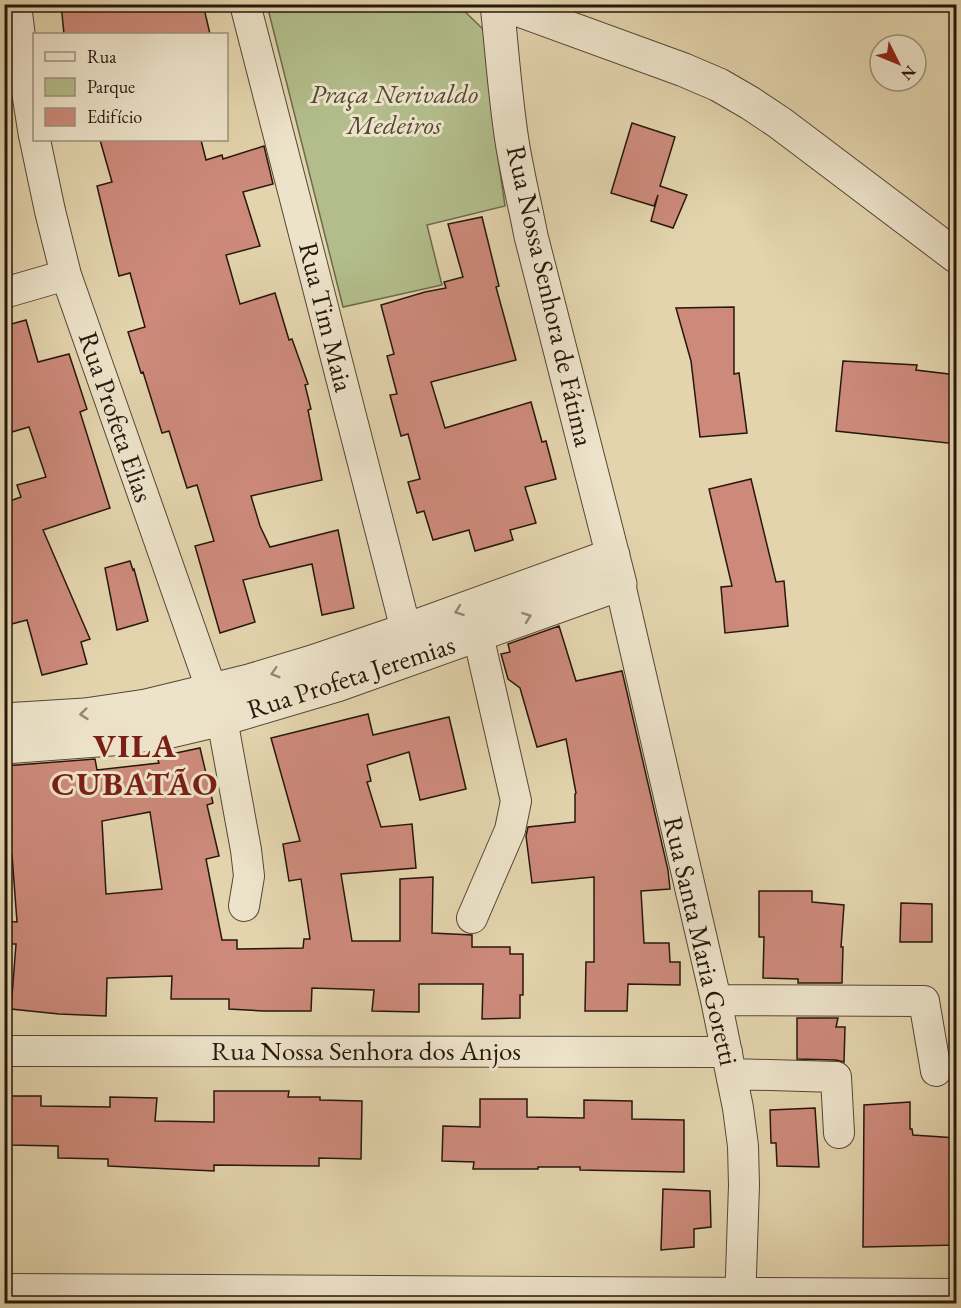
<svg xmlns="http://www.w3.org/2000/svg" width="961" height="1308" viewBox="0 0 961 1308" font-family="'EB Garamond',serif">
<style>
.green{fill:#b2bd8b;stroke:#6c6a4c;stroke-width:1.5}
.building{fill:#cd8a7b;stroke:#27170d;stroke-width:1.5;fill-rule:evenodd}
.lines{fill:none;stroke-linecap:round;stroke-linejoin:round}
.minor-casing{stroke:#564635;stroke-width:32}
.tertiary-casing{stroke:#564635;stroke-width:35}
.minor{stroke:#ede3ca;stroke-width:30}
.tertiary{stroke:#ede3ca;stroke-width:33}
.oneway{stroke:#948775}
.labels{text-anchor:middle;stroke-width:6;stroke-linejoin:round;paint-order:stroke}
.park-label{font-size:27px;font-style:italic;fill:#514933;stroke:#ede3ca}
.street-label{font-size:27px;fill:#27170d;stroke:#ede3ca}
.district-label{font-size:33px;font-weight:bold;letter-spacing:1.5px;fill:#7a1f14;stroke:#ede3ca}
</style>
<rect width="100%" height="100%" fill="#e3d4ad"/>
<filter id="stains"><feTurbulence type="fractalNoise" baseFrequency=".00333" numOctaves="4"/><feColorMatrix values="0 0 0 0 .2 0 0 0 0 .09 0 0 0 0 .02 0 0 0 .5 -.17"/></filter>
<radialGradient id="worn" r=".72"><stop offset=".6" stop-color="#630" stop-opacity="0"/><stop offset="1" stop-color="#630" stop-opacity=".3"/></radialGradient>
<path class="green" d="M267,5h191l26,25 13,121 8,55 -78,19 15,60 -99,22z"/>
<path class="building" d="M61,4h142l7,30h-146z
M632,123l43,14 -15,49 27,9 -14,33 -22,-7 7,-26 -4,11 -43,-13z
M100,140h101l5,20 16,-5 1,4 41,-13 9,38 -30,8 17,54 -34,9 14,49 35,-11 14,47 3,-1 16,45 -3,1 6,24 -3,1 14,70 -71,16 9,30 10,21 68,-17 16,78 -32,7 -10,-51 -69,16 12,42 -35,11 -25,-87 19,-5 -17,-56 -10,3 -18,-57 -7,2 -19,-61 -2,1 -13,-41 17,-5 -15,-54 -11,3 -9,-36 -13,-54 15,-4z
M482,217l17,69 -3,1 20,73 -85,22 14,46 86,-26 11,40 4,-1 10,38 -31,8 11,36 -26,7 3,10 -38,11 -6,-21 -36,10 -9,-29 -7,2 -9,-31 12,-3 -12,-45 -7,2 -11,-41 7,-1 -10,-38 7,-2 -13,-49 44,-13 21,-4 -2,-6 19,-5 -15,-53z
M734,307v67l5,-1 8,60 -47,4 -9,-76 -15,-53z
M26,320l12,42 31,-8 18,55 -7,3 30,96 -67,22 47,109 -9,3 6,22 -45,11 -15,-55 -23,6v-91l7,-1 -7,-22v-9l17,-6 -4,-12 29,-8 -17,-50 -17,5 -8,-28v-78z
M843,361l74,4 -1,5 41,5v69l-121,-13z
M751,479l25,103 8,-1 4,45 -63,7 -4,-46 11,-1 -23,-97z
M130,561l3,9 1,-1 14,52 -31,9 -12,-62z
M559,626l17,55 46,-10 46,199 2,19 -29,2 3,52h25l1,19h10v23l-52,-1 -1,27h-42l1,-49h8v-85l-62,6 -6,-47 2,-9 47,-5v-28l1,-1 -10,-54 -29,8 -17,-59 -12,-9 -7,-25 9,-2 -2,-8z
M368,714l5,21 76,-18 17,72 -46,11 -11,-48 -42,13 4,16 -4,1 14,45 31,-3 4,44 -75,6 11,67h48v-62l33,-2 -1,56 40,2v12h38v7h13v41h-3v23l-38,1 1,-35h-64v28l-47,-1 2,-21 -62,-2 -1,23h-48l-34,-2v-10h-58l1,-23 -65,2 -1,38 -47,-2 -48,-5 5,-65h-12v-23l13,1 -5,-67h-8v-89l91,-7 2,11 62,-7 -2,-6 43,-9 13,55 -6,2 12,51 -13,3 16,81h15v9l66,-1 1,-9h6l-9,-60 -12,2 -6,-37 17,-3 -29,-103zM150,812l12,77 -56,5 -4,-73z
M759,891h53v11l32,3 -3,42h2l-1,36h-44v-4l-35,-1 1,-41h-5z
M901,903l31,1v38h-32z
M797,1018h41l-2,9h9l-1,35 -8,-2 -39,-1z
M214,1091h75l-1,6h32v3l42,1 -1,58 -42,-1v8l-105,-1v6l-106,-5v-7l-50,-1v-12l-49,-1v-49h32v10l69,1v-10l47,1 -2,23 59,1z
M480,1099h47v18l57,1v-18l48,1v18l52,1v52l-104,-2v-3h-42v2h-65l1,-7 -32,-1 1,-35 37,1z
M910,1102v27h2l1,6 44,3v107l-94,2 1,-142z
M815,1108l4,59 -42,-1 -1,-23h-5l-1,-33z
M663,1189l47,2 1,36 -17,2v18l-33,3z"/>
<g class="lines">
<defs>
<path id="minor" d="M16,4l9,75 9,57
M245,4l161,626
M35,140l15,71 16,64 146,416
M4,293l62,-18
M620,584l96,416 22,108 5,38 1,39 -4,119
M222,719l24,131 3,26 -5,30
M472,918l38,-88 6,-29 -38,-166
M716,1000l208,1 12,70
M4,1051l723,1
M732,1074l104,3 3,56
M4,1289l952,5"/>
<path id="tertiary" d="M503,4l181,66 35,15 31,18 30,20 176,133
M4,720l81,-5 61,-9 103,-25 63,-19 94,-32 207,-75
M4,747l120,-9 47,-7 51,-12 115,-34 283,-101 -89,-348c-6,-31 -14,-63 -19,-95 -7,-45 -10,-91 -15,-137"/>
</defs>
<use href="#minor" class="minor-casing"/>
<use href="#tertiary" class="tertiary-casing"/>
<use href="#minor" class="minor"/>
<use href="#tertiary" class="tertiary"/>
</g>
<defs><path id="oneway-chevron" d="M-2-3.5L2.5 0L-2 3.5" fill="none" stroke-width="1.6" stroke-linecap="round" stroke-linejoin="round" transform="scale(1.5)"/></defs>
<g class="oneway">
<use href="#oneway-chevron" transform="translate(459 611) rotate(160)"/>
<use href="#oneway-chevron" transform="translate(527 617) rotate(-20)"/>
<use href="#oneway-chevron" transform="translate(275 673) rotate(163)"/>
<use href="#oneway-chevron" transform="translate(84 714) rotate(174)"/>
</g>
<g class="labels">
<g class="park-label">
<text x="394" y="103">Praça Nerivaldo<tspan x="394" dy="31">Medeiros</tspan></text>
</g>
<g class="street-label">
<text transform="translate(550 296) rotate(77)" y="9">Rua Nossa Senhora de Fátima</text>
<text transform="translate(326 317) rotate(76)" y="9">Rua Tim Maia</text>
<text transform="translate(116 417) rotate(71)" y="9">Rua Profeta Elias</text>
<text transform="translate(351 677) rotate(-18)" y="9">Rua Profeta Jeremias</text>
<text transform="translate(701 941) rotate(77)" y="9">Rua Santa Maria Goretti</text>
<text x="366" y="1060">Rua Nossa Senhora dos Anjos</text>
</g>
<g class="district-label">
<text x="135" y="757">VILA<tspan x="135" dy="38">CUBATÃO</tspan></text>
</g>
</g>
<rect width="961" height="1308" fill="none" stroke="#e3d4ad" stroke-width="24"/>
<rect x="6" y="6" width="949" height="1296" fill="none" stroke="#27170d" stroke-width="3"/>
<rect x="12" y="12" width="937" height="1284" fill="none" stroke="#27170d" stroke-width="1.5"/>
<rect x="33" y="33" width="195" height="108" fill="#ede3ca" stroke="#9e917e" stroke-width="1.5"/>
<rect x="45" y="52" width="30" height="9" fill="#ede3ca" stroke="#9e917e" stroke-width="1.5"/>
<text x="87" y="63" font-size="18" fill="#27170d">Rua</text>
<rect x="45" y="78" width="30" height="18" fill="#b2bd8b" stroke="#9e917e" stroke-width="1.5"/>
<text x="87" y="93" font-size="18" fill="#27170d">Parque</text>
<rect x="45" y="108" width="30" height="18" fill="#cd8a7b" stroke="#9e917e" stroke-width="1.5"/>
<text x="87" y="123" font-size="18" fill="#27170d">Edifício</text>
<g transform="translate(898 63) rotate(133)"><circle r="28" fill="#ede3ca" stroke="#9e917e" stroke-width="1.5"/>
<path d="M0-4.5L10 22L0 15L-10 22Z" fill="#8f2418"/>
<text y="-9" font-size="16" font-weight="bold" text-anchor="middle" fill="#27170d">N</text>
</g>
<rect width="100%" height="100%" filter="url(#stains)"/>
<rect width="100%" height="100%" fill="url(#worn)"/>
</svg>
